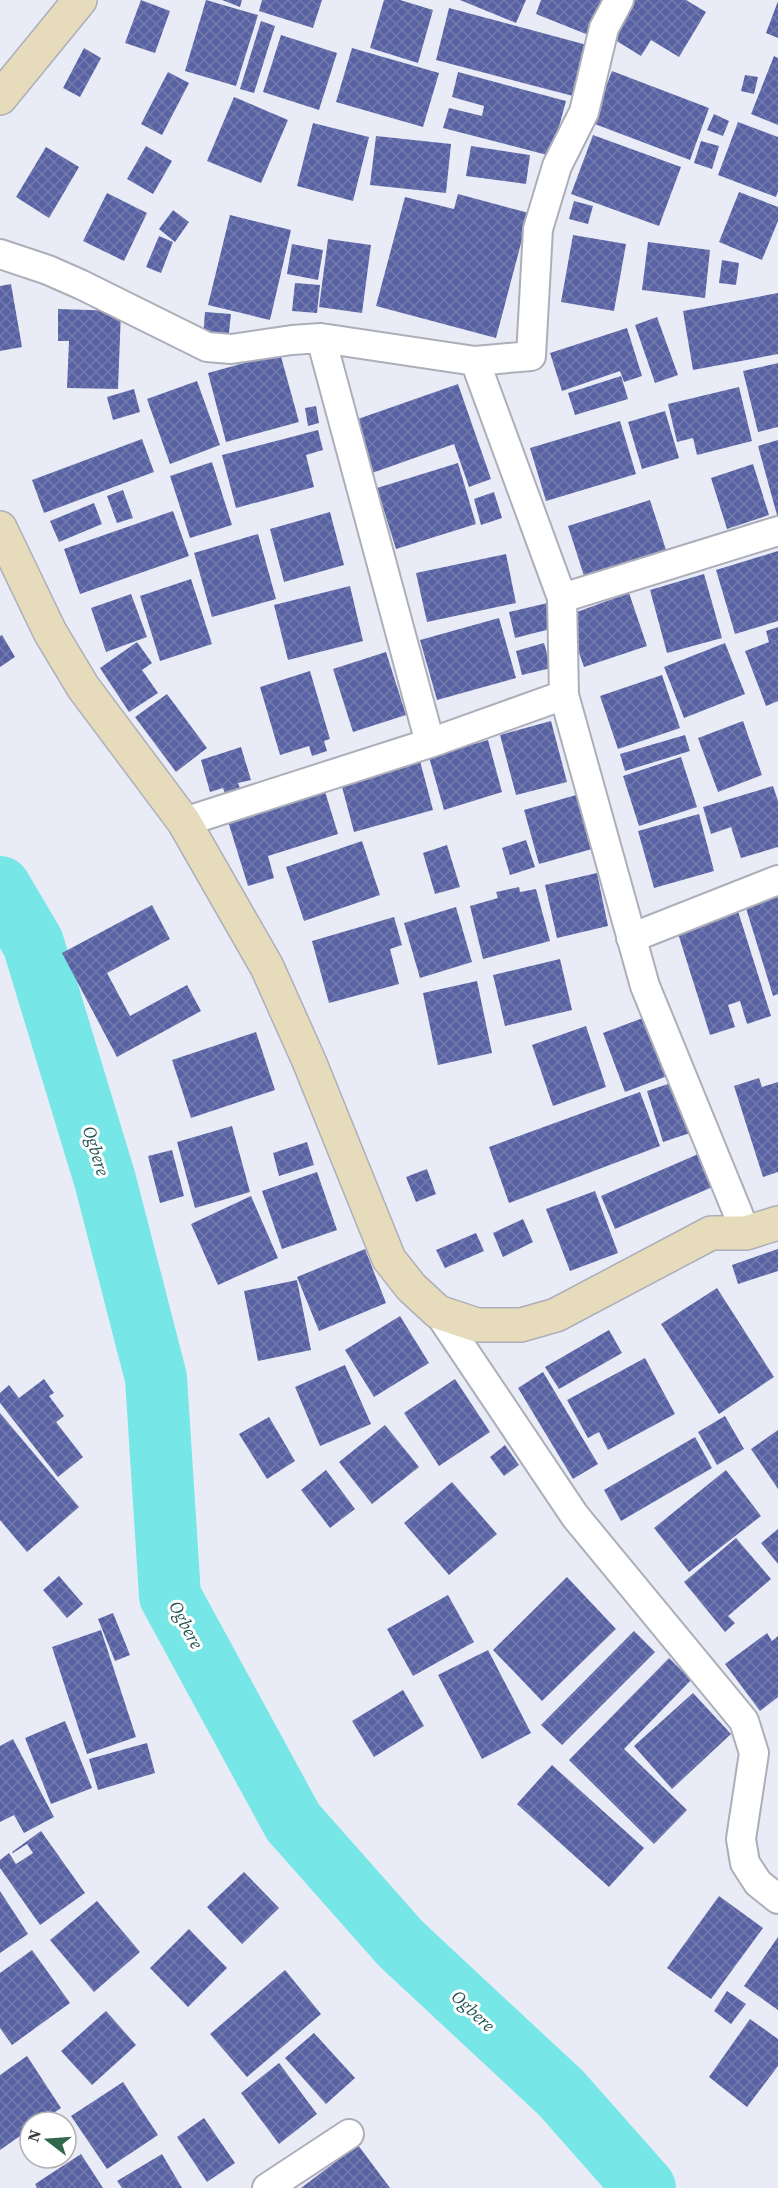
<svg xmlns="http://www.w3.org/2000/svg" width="778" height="2188" viewBox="0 0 778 2188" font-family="'Source Serif 4',serif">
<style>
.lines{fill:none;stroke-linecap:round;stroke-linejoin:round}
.river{stroke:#76e6e6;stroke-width:62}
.building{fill:url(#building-cross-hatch)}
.street-casing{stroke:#acaeb9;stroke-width:32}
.secondary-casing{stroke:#acaeb9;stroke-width:36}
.street{stroke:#fff;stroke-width:28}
.secondary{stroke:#e6dcbc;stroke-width:33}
.labels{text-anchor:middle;stroke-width:6;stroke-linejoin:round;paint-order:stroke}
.water-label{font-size:18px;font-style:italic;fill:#215353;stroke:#fff}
</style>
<defs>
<pattern id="building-cross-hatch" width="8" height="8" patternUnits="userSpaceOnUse" patternTransform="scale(1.5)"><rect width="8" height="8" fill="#5963a4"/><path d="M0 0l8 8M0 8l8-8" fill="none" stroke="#747bac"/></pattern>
</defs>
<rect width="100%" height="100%" fill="#e9ecf7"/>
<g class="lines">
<path class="river" d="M0,887l33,56 72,237 51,198 14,218 123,226 108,122 160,149 84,95"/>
</g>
<path class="building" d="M141,0l29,11 -15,42 -30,-10z
M206,0l52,15 -22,71 -51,-15z
M222,0h20l-2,7z
M262,0h60l-9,28 -54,-17z
M384,0h16l33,10 -15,53 -48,-15z
M460,0h66l-10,23z
M541,0h70l-15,38 -60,-24z
M627,0h59l20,12 -27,45 -28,-17 -10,16 -34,-21z
M778,1v37l-12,-5z
M449,8l138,37 -14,51 -137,-36z
M261,21l14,5 -21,67 -14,-4z
M281,35l56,18 -18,57 -56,-18z
M84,48l17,10 -21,39 -17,-9z
M352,48l87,25 -16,54 -87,-25z
M774,56l4,2v67l-27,-11z
M612,71l97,37 -19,52 -98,-37z
M168,72l21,11 -27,52 -21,-11z
M458,72l108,29 -15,55 -108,-28 6,-20 33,8 2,-10 -32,-9z
M745,75l13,2 -4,17 -13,-3z
M234,97l54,23 -27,63 -54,-22z
M714,114l15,7 -6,15 -16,-6z
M738,122l40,15v54l-2,6 -58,-22z
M313,123l56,14 -16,64 -56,-15z
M593,135l88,32 -22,59 -88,-32z
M376,136l75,8 -5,49 -76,-8z
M701,141l18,5 -7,23 -18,-6z
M146,146l26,15 -19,33 -26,-15z
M471,146l59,9 -4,29 -60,-8z
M46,147l33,20 -30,51 -33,-21z
M739,192l39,15v14l-16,39 -43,-18z
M107,193l40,20 -23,48 -41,-20z
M458,194l71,19 -33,125 -120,-32 29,-109 49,12z
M574,201l19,5 -5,18 -19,-5z
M173,210l16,12 -14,20 -16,-13z
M230,215l61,15 -21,90 -62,-15z
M573,235l53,9 -12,67 -53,-9z
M159,236l14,6 -12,31 -15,-6z
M328,239l43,6 -9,68 -43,-6z
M648,242l62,8 -5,48 -63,-8z
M292,244l31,6 -5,30 -31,-6z
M722,260l17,3 -3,22 -17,-2z
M295,283l25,2 -3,28 -25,-2z
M11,284l11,63 -22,4v-65z
M778,293v61l-85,16 -10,-59z
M58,309l63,2 -3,78 -51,-1 2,-47h-11z
M205,312l26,2 -3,27 -25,-3z
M657,317l21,58 -23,8 -20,-58z
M627,328l15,48 -18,6 -4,-11 -58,20 -12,-38z
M280,353l19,69 -73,20 -18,-69z
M778,363v64l-20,5 -15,-61z
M621,376l7,23 -53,16 -7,-22z
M197,381l23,64 -50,19 -23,-65z
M458,384l33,95 -22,8 -15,-43 -82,29 -17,-53z
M739,387l13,54 -55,14 -4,-17 -16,4 -9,-38z
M134,389l6,23 -27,8 -6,-23z
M316,406l3,17 -11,3 -3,-18z
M665,411l14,47 -37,11 -14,-47z
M620,421l16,53 -90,27 -16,-53z
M318,430l5,20 -17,5 8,32 -78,21 -14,-53z
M142,439l12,33 -110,41 -12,-33z
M778,440v75h-1l-19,-69z
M212,462l20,63 -42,13 -20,-62z
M458,463l18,61 -80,25 -19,-61z
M753,464l16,51 -42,14 -16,-51z
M123,490l10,28 -16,5 -10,-27z
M494,492l8,26 -21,7 -7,-26z
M650,500l17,53 -82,26 -17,-53z
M94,503l8,21 -43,18 -9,-21z
M173,511l16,45 -109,38 -16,-45z
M330,512l14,53 -60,17 -14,-53z
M258,534l18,65 -64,18 -18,-64z
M778,551v70l-43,13 -19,-64z
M506,554l10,49 -89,19 -11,-49z
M704,574l18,64 -55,15 -17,-63z
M191,579l21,65 -52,17 -20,-65z
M350,586l13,55 -75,19 -14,-55z
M629,593l18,53 -63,21 -18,-51z
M131,594l16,43 -41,15 -15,-44z
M552,602l6,25 -43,11 -6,-26z
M499,618l17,60 -79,22 -17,-60z
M778,627v74l-12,5 -21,-55 24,-9 -3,-11z
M2,635l13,22 -15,10v-31z
M137,642l15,21 -10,7 16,23 -29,19 -29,-44z
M544,643l7,25 -29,7 -6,-24z
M725,643l20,51 -61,24 -20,-51z
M386,652l20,63 -53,17 -20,-63z
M310,671l20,68 -6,2 3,10 -15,5 -3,-10 -29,9 -20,-68z
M662,675l18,53 -62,21 -18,-53z
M167,694l40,54 -31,24 -41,-55z
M551,721l16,61 -51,13 -16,-60z
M743,721l19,54 -44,17 -20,-54z
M685,735l5,16 -65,20 -5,-17z
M488,740l14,52 -58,18 -15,-53z
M241,747l10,33 -13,3 5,13 -15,5 -5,-13 -13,4 -9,-32z
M681,757l16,50 -58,19 -16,-50z
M420,761l13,49 -79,22 -13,-49z
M323,785l15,49 -70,22 6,22 -26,8 -22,-71z
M773,786l5,15v46l-37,11 -10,-31 -20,7 -8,-27z
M576,795l16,54 -53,15 -15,-54z
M699,814l15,57 -60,17 -16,-57z
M526,840l9,27 -25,8 -8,-27z
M362,841l18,54 -76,26 -18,-54z
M447,845l13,42 -25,7 -12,-41z
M597,873l11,53 -51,12 -12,-53z
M519,887l1,5 16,-3 14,52 -67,18 -13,-53 28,-8 -2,-6z
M778,895v99l-5,2 -28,-91z
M152,905l18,34 -63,34 23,43 57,-31 14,26 -84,46 -55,-104z
M456,907l16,55 -52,16 -16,-55z
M737,908l34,108 -24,8 -7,-23 -12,4 7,22 -25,8 -34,-108z
M394,917l8,28 -12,4 9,35 -70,19 -17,-62z
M560,959l12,51 -67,16 -12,-51z
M477,981l15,72 -54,12 -15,-72z
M664,1010l22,59 -61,23 -22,-59z
M586,1026l20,61 -53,19 -21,-61z
M256,1032l19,58 -84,28 -19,-58z
M759,1078l3,9 16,-5v90l-15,5 -29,-91z
M677,1081l16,51 -30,10 -16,-51z
M640,1092l20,54 -151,57 -20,-56z
M232,1126l18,66 -55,16 -18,-66z
M307,1142l7,23 -35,11 -6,-23z
M717,1146l14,33 -116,50 -14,-33z
M172,1150l12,46 -24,7 -12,-47z
M427,1169l9,25 -20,8 -10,-25z
M317,1172l20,58 -55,19 -20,-58z
M595,1191l23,62 -48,18 -24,-62z
M251,1196l27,62 -60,27 -27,-61z
M523,1219l10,23 -30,15 -10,-24z
M476,1233l8,18 -39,17 -9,-18z
M365,1249l21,54 -67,28 -22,-54z
M778,1249v22l-40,13 -6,-19z
M297,1280l14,70 -53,11 -14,-70z
M717,1288l57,89 -55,37 -58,-90z
M400,1316l29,47 -55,34 -29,-47z
M609,1330l13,23 -63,36 -14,-22z
M645,1358l30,56 -67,36 -9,-18 -11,6 -21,-38z
M345,1365l26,59 -51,22 -25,-59z
M543,1372l55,92 -25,15 -55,-91z
M44,1379l10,14 -5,3 15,20 -8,6 27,35 -25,20 -58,-74v-10l9,-8 10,13z
M455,1379l35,53 -51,34 -35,-53z
M0,1413l79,94 -52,45 -27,-32z
M725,1416l19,33 -27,16 -19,-33z
M269,1417l26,44 -28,18 -28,-45z
M385,1425l34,42 -47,37 -33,-42z
M778,1430v59l-27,-40z
M695,1437l17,31 -91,53 -17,-31z
M505,1445l14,20 -15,11 -14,-19z
M326,1470l29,39 -25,19 -29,-38z
M726,1470l35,46 -72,56 -35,-44z
M452,1482l45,52 -48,41 -45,-52z
M778,1529v35l-17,-21z
M736,1538l35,41 -43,37 7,7 -10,9 -41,-50z
M59,1576l24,28 -16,14 -24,-28z
M567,1577l49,52 -74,72 -49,-51z
M448,1595l26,47 -61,34 -26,-47z
M113,1613l17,42 -15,6 -17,-42z
M101,1630l35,107 -49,17 -35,-107z
M634,1631l21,21 -93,93 -21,-20z
M767,1633l5,8 6,-5v61l-18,14 -35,-47z
M488,1650l43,83 -49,26 -44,-84z
M669,1658l22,22 -67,69 63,61 -33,34 -85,-84z
M403,1690l21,36 -50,31 -22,-36z
M693,1693l38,41 -59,55 -38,-43z
M65,1721l27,67 -41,16 -26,-66z
M13,1739l41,78 -30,16 -10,-18 -14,7v-76z
M147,1743l8,30 -57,17 -9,-31z
M552,1765l92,83 -35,39 -92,-83z
M41,1831l44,62 -45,32 -40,-57v-8l9,-7 7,11 17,-11 -6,-9 -14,9 -1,-1z
M244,1872l35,36 -37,36 -35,-37z
M0,1891l28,43 -28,19z
M719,1896l44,32 -52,71 -44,-31z
M97,1901l43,51 -46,40 -44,-52z
M189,1929l38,39 -39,39 -38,-39z
M778,1937v73l-34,-24z
M32,1950l38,53 -58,42 -12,-17v-55z
M285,1970l36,44 -74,63 -37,-43z
M727,1991l19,13 -15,20 -17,-13z
M106,2011l30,34 -44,40 -31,-34z
M750,2019l28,20v27l-31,41 -38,-30z
M314,2033l41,45 -29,26 -41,-46z
M27,2056l34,52 -21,14h-10v7l-30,21v-75z
M279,2063l38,51 -38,30 -38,-51z
M123,2082l35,53 -51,34 -36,-53z
M204,2118l31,45 -28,19 -30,-45z
M358,2145l32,43h-89z
M81,2154l22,34h-66l-2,-4z
M162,2154l20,34h-60l-5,-7z"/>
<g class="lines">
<defs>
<path id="street" d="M0,254l48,16 34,15 125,62 24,2 61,-9 29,-2 154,23 56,-5 7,-127 19,-63 27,-54 20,-84 15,-28
M321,338l109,405
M475,361l87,237 2,97 81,291 101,247
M562,598l216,-67
M184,822l246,-79 134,-48
M631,938l147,-58
M438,1312l137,204 169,205 10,32 -13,86 4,24 13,20 20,16
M267,2188l82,-54"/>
<path id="secondary" d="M0,98l80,-98
M0,528l50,104 33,55 101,135 83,145 42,94 80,198 22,28 27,25 39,13h44l35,-10 155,-82h35l32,-10"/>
</defs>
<use href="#street" class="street-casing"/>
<use href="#secondary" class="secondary-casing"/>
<use href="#street" class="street"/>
<use href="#secondary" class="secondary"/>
</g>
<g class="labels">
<g class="water-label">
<text transform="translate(96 1151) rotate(73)" y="6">Ogbere</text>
<text transform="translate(186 1625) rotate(62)" y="6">Ogbere</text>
<text transform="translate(473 2011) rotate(43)" y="6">Ogbere</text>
</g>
</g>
<g transform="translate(48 2140) rotate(287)"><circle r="28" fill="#ffffff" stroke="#b0b0b2" stroke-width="1.5"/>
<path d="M0-4.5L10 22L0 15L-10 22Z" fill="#31674c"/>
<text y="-9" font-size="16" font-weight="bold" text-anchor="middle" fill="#393a3f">N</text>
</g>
</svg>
